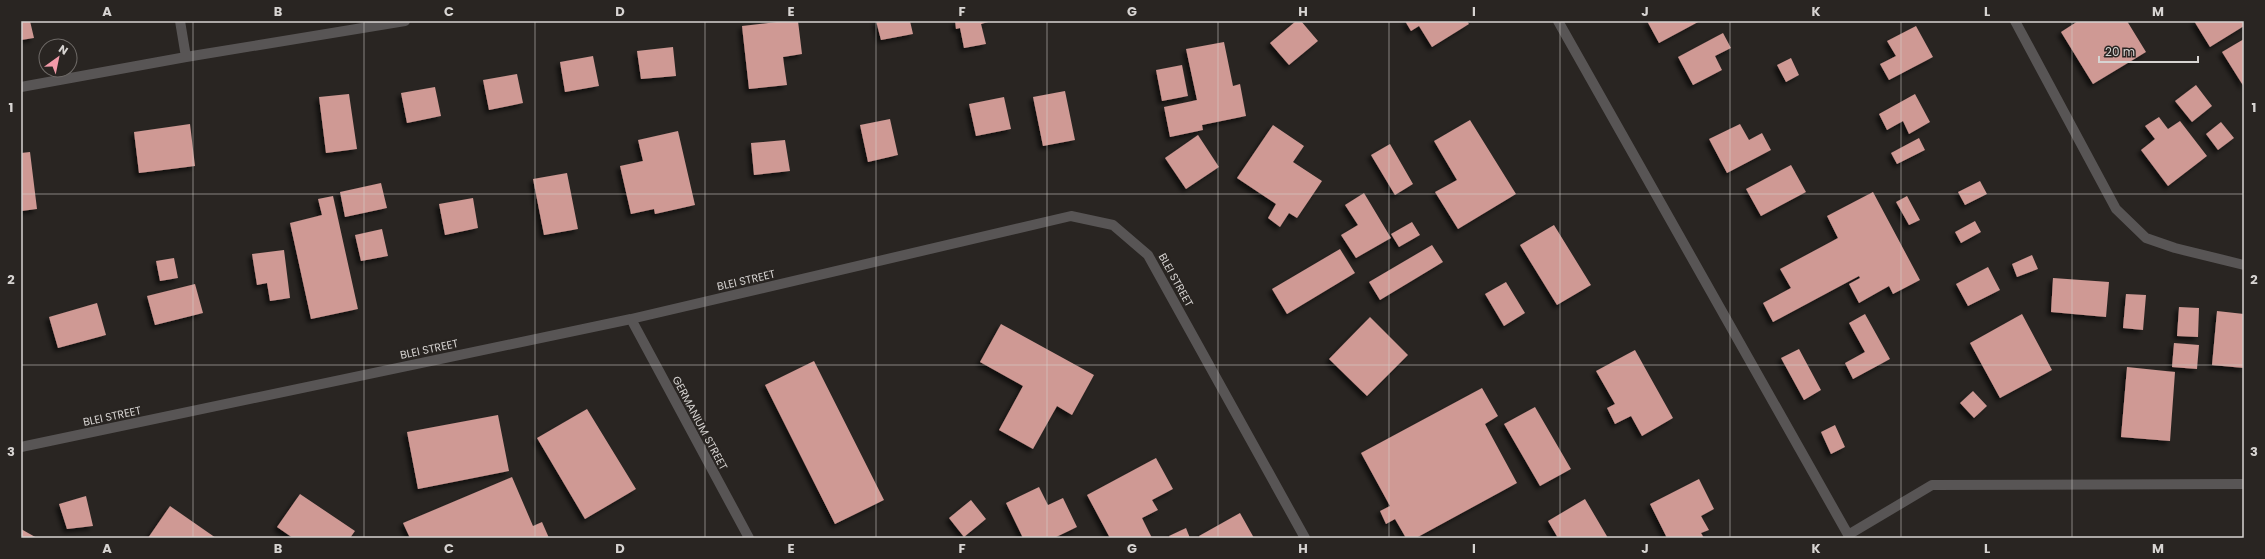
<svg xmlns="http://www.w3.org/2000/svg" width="2265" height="559" viewBox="0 0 2265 559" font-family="Poppins,sans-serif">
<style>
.building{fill:#cf9994;filter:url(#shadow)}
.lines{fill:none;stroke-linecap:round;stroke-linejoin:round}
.minor{stroke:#585555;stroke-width:10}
.grid{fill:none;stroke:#d7d4d2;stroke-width:1;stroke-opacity:0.55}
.labels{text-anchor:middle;stroke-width:4;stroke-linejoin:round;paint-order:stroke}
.street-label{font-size:11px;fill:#d7d4d2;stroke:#292522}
.neatline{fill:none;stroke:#d7d4d2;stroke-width:1.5}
.grid-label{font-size:13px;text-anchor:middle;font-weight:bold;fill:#d7d4d2}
</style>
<defs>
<filter id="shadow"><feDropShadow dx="-3.5" dy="3.5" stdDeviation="2" flood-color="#0009"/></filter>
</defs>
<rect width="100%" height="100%" fill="#292522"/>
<path class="building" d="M21,21h9l4,17 -13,2z
M785,21h13l4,33 -19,3 4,28 -38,4 -7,-63z
M876,21h34l3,13 -32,6z
M955,21h37l-11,3 5,20 -22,4 -4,-20 -4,1z
M1296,21h5l17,20 -29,24 -19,-22z
M1405,21h62l2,3 -37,23 -13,-21 -8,5z
M1647,21h53l-41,22z
M2078,21h49l19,31 -53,32 -32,-52z
M2194,21h50v5l-34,21z
M1916,26l17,31 -44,23 -9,-16 16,-8 -9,-15z
M1723,33l8,15 -16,8 7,14 -29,15 -15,-28z
M2244,39v48l-22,-35z
M1224,42l9,44 7,-2 6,32 -44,9 1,5 -33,7 -6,-30 33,-7 -11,-51z
M673,47l3,29 -35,3 -4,-28z
M593,56l6,30 -34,6 -5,-30z
M1791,58l8,17 -13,7 -9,-17z
M1182,65l6,31 -26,5 -6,-31z
M517,74l6,29 -34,7 -6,-30z
M2196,85l16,21 -20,16 -17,-21z
M435,87l6,29 -34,7 -6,-30z
M1065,91l10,49 -32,6 -10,-49z
M349,94l8,55 -31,4 -7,-56z
M1915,94l15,28 -21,12 -6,-13 -16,9 -8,-16z
M1004,97l7,32 -35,7 -7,-32z
M2159,117l9,12 12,-8 27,35 -39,30 -27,-36 14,-11 -10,-13z
M890,119l8,36 -30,7 -8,-37z
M1470,120l46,74 -58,35 -23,-37 22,-12 -23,-39z
M2221,122l13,16 -16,12 -12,-16z
M190,124l5,42 -56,7 -5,-41z
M1740,124l9,16 13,-7 9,17 -44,23 -18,-34z
M1273,125l31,21 -11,16 29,19 -25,37 -8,-5 -9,14 -12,-9 8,-14 -39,-26z
M678,131l17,74 -40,9 -1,-5 -23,5 -11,-48 23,-5 -5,-21z
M1198,135l21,32 -33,22 -21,-31z
M1919,138l6,12 -28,14 -6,-11z
M785,140l5,31 -36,4 -3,-32z
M1390,144l23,40 -18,11 -24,-40z
M30,152l7,57 -16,2v-58z
M1791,165l15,27 -45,24 -15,-27z
M567,173l11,56 -34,6 -11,-56z
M1980,181l7,13 -22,11 -7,-13z
M381,183l6,25 -42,9 -5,-25z
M1873,192l47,88 -27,14 -4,-8 -30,17 -10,-19 11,-6 -1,-2 -86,46 -10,-19 28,-15 -11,-19 58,-31 -11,-22z
M1364,193l27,45 -35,20 -15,-23 17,-10 -13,-20z
M333,196l25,113 -47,10 -21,-96 32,-8 -4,-16z
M1907,196l13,24 -11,5 -13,-23z
M473,198l5,30 -33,7 -6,-31z
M1975,221l6,11 -20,11 -6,-11z
M1412,222l8,13 -21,12 -8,-13z
M1554,225l37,60 -34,20 -37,-60z
M382,229l6,27 -27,5 -6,-26z
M1432,245l11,17 -63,38 -11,-18z
M1340,249l15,24 -68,41 -15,-25z
M284,250l6,48 -20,3 -3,-18 -10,2 -5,-31z
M2032,255l6,14 -21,8 -5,-13z
M174,258l4,20 -18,3 -4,-20z
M1988,267l12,23 -32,16 -12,-22z
M2053,278l56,4 -3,35 -55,-5z
M1506,282l19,31 -21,13 -19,-32z
M195,284l8,29 -48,12 -8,-29z
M2126,294l20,1 -3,35 -20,-2z
M97,303l9,32 -48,13 -9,-31z
M2179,307l20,1 -1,29 -21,-1z
M2217,311l27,3v54l-32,-3z
M1865,314l25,45 -37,20 -8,-16 20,-11 -16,-29z
M2022,314l30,56 -52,28 -30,-55z
M1370,317l38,38 -41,41 -38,-37z
M1001,324l93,51 -22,40 -15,-9 -24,43 -34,-19 24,-44 -43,-24z
M2174,343l25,2 -2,24 -25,-2z
M1799,349l22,41 -17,10 -23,-42z
M1635,350l38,68 -31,18 -11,-20 -16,8 -8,-16 8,-4 -19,-33z
M814,361l70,139 -49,24 -70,-139z
M2127,367l48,5 -5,69 -49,-4z
M1482,388l16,28 -13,8 32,59 -101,55h-10l-11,-19 -9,5 -6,-13 10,-5 -29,-53z
M1973,391l14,15 -13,12 -14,-15z
M1535,407l36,62 -31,17 -36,-62z
M587,409l49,80 -51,30 -48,-81z
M498,415l11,56 -91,18 -11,-57z
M1835,425l10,22 -14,7 -10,-22z
M1156,458l17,31 -21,11 6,10 -16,8 10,20h-42l-23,-43z
M512,477l21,49 9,-4 7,16h-139l-7,-15z
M1699,479l15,30 -13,7 8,14 -8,3 3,5h-37l-17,-34z
M1039,487l9,18 15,-7 14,29 -23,11h-31l-17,-35z
M300,494l55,37 -5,7h-57l-16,-11z
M86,496l7,30 -26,3 -8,-25z
M1585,499l23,39h-50l-10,-17z
M971,500l15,19 -22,18 -15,-19z
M170,506l46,32h-68z
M1240,513l14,25h-54l-1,-2z
M1186,528l4,10h-20l-1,-2z
M21,529l16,9h-16z"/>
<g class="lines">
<path class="minor" d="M180,21l6,36
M1558,21l292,517
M2015,21l101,188 30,29 29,10 69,17
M21,87l165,-30 219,-36
M631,319l118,219
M21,447l610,-128 440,-103 42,9 35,30 157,283
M1848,535l84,-50 312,-1"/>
</g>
<path class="grid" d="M193,21v517M364,21v517M535,21v517M705,21v517M876,21v517M1047,21v517M1218,21v517M1389,21v517M1560,21v517M1730,21v517M1901,21v517M2072,21v517M21,194h2223M21,365h2223"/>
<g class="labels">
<g class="street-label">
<text transform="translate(746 280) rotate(-13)" y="4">BLEI STREET</text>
<text transform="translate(1176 280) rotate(61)" y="4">BLEI STREET</text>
<text transform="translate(429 349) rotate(-12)" y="4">BLEI STREET</text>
<text transform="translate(112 416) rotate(-12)" y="4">BLEI STREET</text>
<text transform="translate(700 423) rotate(62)" y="4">GERMANIUM STREET</text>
</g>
</g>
<rect width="2265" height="559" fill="none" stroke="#292522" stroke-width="44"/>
<g transform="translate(58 58) rotate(33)"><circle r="19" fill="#292522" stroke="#6f6b68"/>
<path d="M0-3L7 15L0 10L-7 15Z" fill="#f39aa9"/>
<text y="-6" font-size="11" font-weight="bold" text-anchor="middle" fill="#d7d4d2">N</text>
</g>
<path d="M2099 56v6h99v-6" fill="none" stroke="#d7d4d2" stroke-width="2"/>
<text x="2105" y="56" font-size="12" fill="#d7d4d2" stroke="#292522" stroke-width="3" paint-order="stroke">20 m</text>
<rect x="22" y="22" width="2221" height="515" class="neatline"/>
<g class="grid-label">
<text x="107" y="16">A</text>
<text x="278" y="16">B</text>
<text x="449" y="16">C</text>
<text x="620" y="16">D</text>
<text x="791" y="16">E</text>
<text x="962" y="16">F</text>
<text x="1132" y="16">G</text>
<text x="1303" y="16">H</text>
<text x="1474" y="16">I</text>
<text x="1645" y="16">J</text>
<text x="1816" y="16">K</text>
<text x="1987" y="16">L</text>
<text x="2158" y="16">M</text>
<text x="11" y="112">1</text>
<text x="2254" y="112">1</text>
<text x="11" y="284">2</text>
<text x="2254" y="284">2</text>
<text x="11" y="456">3</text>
<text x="2254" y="456">3</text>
<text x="107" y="553">A</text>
<text x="278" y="553">B</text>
<text x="449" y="553">C</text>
<text x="620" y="553">D</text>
<text x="791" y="553">E</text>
<text x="962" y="553">F</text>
<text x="1132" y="553">G</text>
<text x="1303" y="553">H</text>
<text x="1474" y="553">I</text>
<text x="1645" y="553">J</text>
<text x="1816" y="553">K</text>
<text x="1987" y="553">L</text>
<text x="2158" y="553">M</text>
</g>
</svg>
